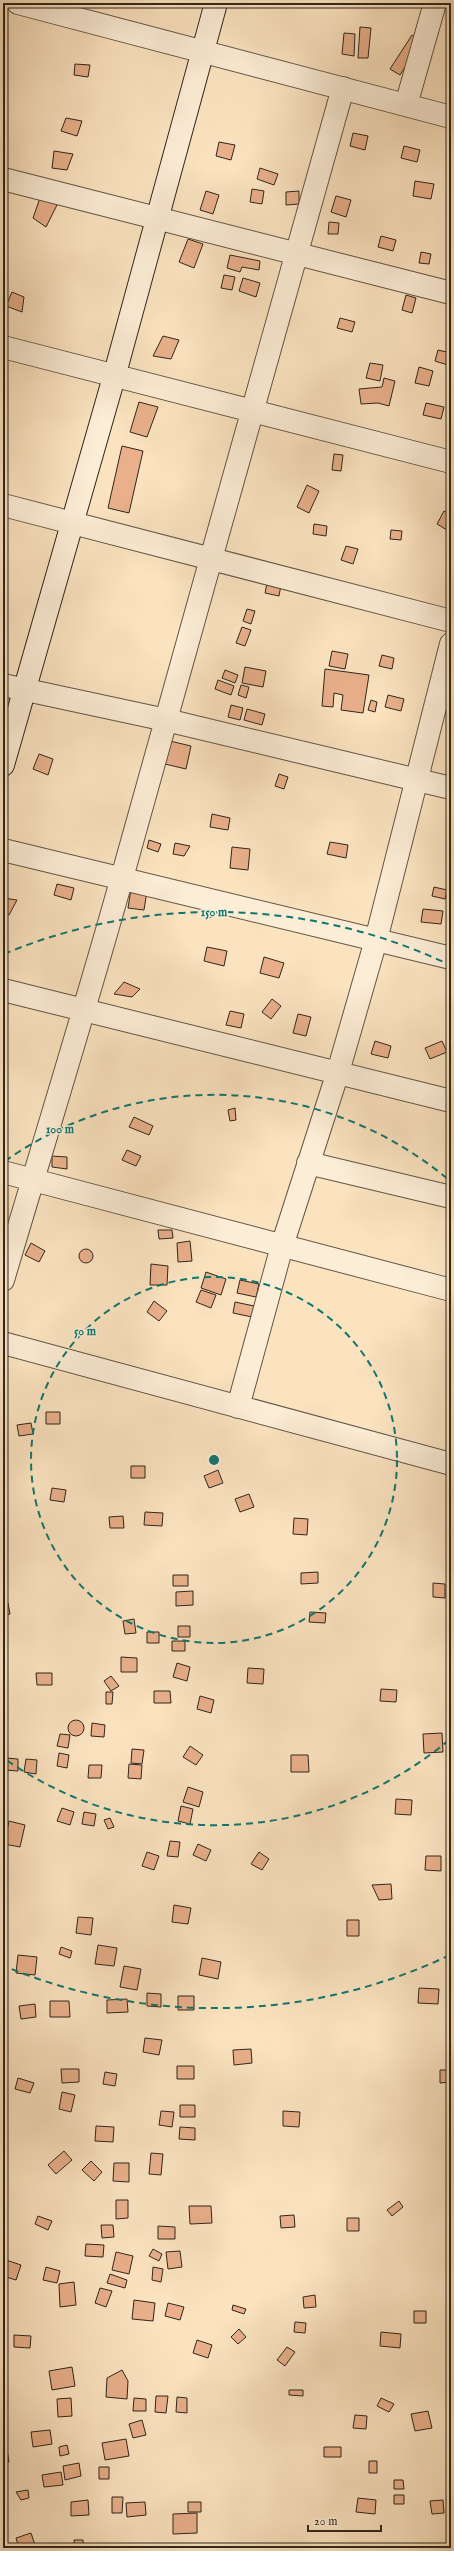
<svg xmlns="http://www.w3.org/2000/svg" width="454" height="2551" viewBox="0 0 454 2551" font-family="'IM FELL English',serif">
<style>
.building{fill:#e9b08b;stroke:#2f261b}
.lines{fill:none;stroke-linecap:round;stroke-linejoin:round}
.street-casing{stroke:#625544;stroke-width:24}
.secondary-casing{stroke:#2f261b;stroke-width:24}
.street{stroke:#fcedd6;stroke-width:22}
.secondary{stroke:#fcedd6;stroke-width:22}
.ring{fill:none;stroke:#0f766e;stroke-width:2;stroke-dasharray:7 5}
.centre{fill:#0f766e;stroke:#fcedd6;stroke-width:2}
.ring-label{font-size:12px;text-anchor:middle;font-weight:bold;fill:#0f766e;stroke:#fcedd6;stroke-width:3;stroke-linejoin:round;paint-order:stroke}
</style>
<rect width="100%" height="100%" fill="#fbe3c0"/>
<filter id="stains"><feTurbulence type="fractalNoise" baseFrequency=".005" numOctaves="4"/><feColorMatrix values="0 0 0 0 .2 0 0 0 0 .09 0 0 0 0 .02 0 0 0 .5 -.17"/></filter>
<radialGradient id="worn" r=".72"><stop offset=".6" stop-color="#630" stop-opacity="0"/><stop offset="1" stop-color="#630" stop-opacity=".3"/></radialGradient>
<path class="building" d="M360,27l11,1 -3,30h-10z
M344,33l11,1 -1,22 -12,-2z
M412,35l9,6 -21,34 -10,-6z
M75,64l15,1 -2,12 -14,-2z
M66,118l16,3 -5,15 -16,-5z
M353,133l15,3 -3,14 -15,-4z
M219,142l16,3 -4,15 -15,-4z
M404,146l16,4 -3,12 -16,-4z
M54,151l19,3 -6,16 -15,-2z
M260,168l18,6 -4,11 -17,-6z
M415,181l19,3 -3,15 -18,-3z
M252,189l12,2 -2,13 -12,-2z
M206,191l13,4 -6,19 -13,-4z
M299,191v13l-13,1v-13z
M336,196l15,4 -5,17 -15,-5z
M40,198l19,3 -13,26 -13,-9z
M329,222l10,1 -1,11h-10z
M381,236l15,4 -3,11 -15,-4z
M188,239l15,5 -9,24 -15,-6z
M421,252l10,2 -2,10 -10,-1z
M230,255l30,6 -1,9 -17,-3 -2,5 -13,-4z
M224,275l11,2 -3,13 -11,-2z
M243,278l17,5 -4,14 -17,-6z
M12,292l12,5 -2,15 -16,-6z
M406,295l10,3 -4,15 -10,-3z
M340,318l15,4 -3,10 -15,-4z
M163,336l16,4 -8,19 -18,-3z
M438,350l13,3v13l-16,-5z
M370,363l13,2 -3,16 -14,-3z
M419,367l14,4 -4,15 -14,-3z
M384,378l11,3 -6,25 -11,-3 -17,1 -2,-15 23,-2z
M139,402l19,5 -11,30 -17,-5z
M426,403l18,4 -3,12 -18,-4z
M122,446l21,5 -14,62 -21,-5z
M334,454l9,1 -2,16 -9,-1z
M307,485l12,6 -10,22 -12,-6z
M444,511l7,3v8l-4,8 -10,-6z
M314,524l13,2 -1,10 -13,-2z
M391,530l11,1 -1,9 -11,-1z
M346,546l12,3 -5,15 -12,-4z
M267,583l14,2 -2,11 -14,-3z
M247,609l8,2 -4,13 -8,-3z
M242,627l9,3 -6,16 -9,-3z
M332,651l16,3 -3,15 -16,-3z
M382,655l12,3 -2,11 -13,-3z
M245,667l21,4 -3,16 -21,-4z
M325,669l44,6 -6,38 -22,-3 2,-15 -9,-2 -1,14 -11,-1z
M225,670l13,5 -3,8 -13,-5z
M218,680l16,6 -3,9 -16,-6z
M241,685l8,2 -3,11 -8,-3z
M388,695l16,4 -3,12 -16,-4z
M371,700l6,2 -2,10 -7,-2z
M231,705l12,3 -3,12 -12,-3z
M247,709l18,5 -3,11 -18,-5z
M170,741l21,5 -5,23 -21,-5z
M39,754l14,5 -5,16 -15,-6z
M279,774l9,3 -4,12 -9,-3z
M212,814l18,4 -2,12 -18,-3z
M149,840l12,4 -3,8 -11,-4z
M330,842l18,3 -2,13 -19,-4z
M175,843l15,3 -6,10 -11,-2z
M232,847l18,2 -2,21 -18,-2z
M57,884l17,4 -3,12 -17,-5z
M434,887l13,3 -2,9 -13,-3z
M131,889l16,2 -3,19 -16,-2z
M3,898l14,2 -8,15h-6z
M200,908l17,4 -7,6z
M423,909l20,2 -2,13 -20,-2z
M207,947l20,4 -3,15 -20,-5z
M264,957l20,6 -5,15 -19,-5z
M124,982l16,7 -8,8 -18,-3z
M272,999l9,7 -10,13 -9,-7z
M230,1011l14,3 -3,14 -15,-3z
M298,1014l13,3 -5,19 -13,-3z
M375,1041l16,5 -3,12 -17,-4z
M442,1041l5,11 -17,7 -5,-11z
M235,1108l1,12 -6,1 -2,-11z
M134,1117l19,9 -4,9 -20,-8z
M127,1150l14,6 -5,10 -14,-6z
M52,1156l15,1v12l-15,-2z
M158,1230h14l1,8 -14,1z
M190,1241l2,20 -14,1 -1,-19z
M31,1243l14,8 -6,11 -14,-7z
M79 1256a7 7 0 1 1 14 0a7 7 0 1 1-14 0Z
M151,1264l17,2 -1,19h-17z
M206,1272l20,7 -5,16 -20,-7z
M240,1280l19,4 -3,13 -19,-4z
M201,1290l15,5 -5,13 -15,-6z
M154,1301l13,10 -8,10 -12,-9z
M235,1302l19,4 -2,11 -19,-4z
M46,1412h14v12h-14z
M31,1423l2,11 -14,2 -2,-11z
M131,1466h14v12h-14z
M218,1470l5,13 -14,5 -5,-12z
M52,1488l14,2 -2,12 -14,-2z
M249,1494l5,13 -14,5 -5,-13z
M145,1512l18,1 -1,13 -18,-1z
M123,1516l1,12h-14l-1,-11z
M294,1518l14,1 -1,16 -14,-1z
M318,1572v11l-17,1v-11z
M173,1575h15v11h-15z
M433,1583l12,1v14l-12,-1z
M193,1591v14l-17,1v-14z
M8,1603l2,11 -7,2v-12z
M310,1612l16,1 -1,10 -16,-1z
M134,1619l2,14 -11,1 -2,-13z
M178,1626h12v11h-12z
M147,1632h12v11h-12z
M172,1641h13v10h-13z
M121,1657l16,1v14h-16z
M177,1663l13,4 -3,14 -14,-4z
M248,1668l16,1 -1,15 -16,-1z
M36,1673h16v12h-15z
M111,1676l8,10 -8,5 -7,-10z
M381,1689l16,1 -1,12 -16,-1z
M154,1691h16l1,12h-17z
M106,1692h7l-1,12h-6z
M200,1696l14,4 -3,13 -14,-4z
M68 1728a8 8 0 1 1 16 0a8 8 0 1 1-16 0Z
M92,1723l13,2 -1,12 -13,-1z
M442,1733l1,19 -19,1 -1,-19z
M60,1734l10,1 -2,13 -11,-2z
M190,1746l13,9 -7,10 -13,-8z
M132,1749l12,1 -2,14 -11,-1z
M59,1753l10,2 -2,13 -10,-2z
M291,1755h17l1,17h-18z
M6,1758l12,1v12l-13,-1z
M26,1759l11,1 -1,14 -12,-2z
M129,1764l13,1 -1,14 -13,-1z
M89,1765h13l-1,13h-13z
M188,1787l15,5 -4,15 -16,-5z
M396,1799l16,1 -1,15 -16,-1z
M181,1806l12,3 -3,15 -12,-3z
M62,1808l12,4 -4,13 -13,-4z
M84,1812l12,2 -2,12 -12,-2z
M110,1818l4,9 -6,2 -4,-9z
M9,1821l16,4 -5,22 -16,-3z
M170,1841l10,1 -2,15 -11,-1z
M198,1844l13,6 -5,11 -13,-6z
M147,1852l12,4 -5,14 -12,-4z
M259,1852l10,7 -7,11 -11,-6z
M426,1856h15v15l-16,-1z
M391,1884l1,15 -13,1 -7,-15z
M174,1905l17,3 -3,16 -16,-2z
M78,1917l15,1 -2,17 -15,-2z
M347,1920h12v16h-12z
M98,1945l19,3 -3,18 -19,-2z
M61,1947l11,4 -2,7 -11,-4z
M18,1955l19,2 -2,18 -19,-2z
M202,1958l19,4 -3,17 -19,-4z
M124,1966l17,3 -4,21 -17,-3z
M419,1988l20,1 -1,15 -20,-1z
M147,1993l14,1v13l-14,-1z
M178,1996h16v14h-16z
M127,1999l1,13 -21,1v-13z
M50,2001h19l1,16h-20z
M35,2004l1,13 -15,2 -2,-13z
M145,2038l17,2 -3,15 -16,-3z
M251,2049l1,14 -18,2 -1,-15z
M177,2066h17v13h-17z
M61,2069h18v13l-17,1z
M440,2070h11v12l-11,1z
M105,2072l12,2 -2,12 -12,-2z
M18,2078l16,5 -4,10 -15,-4z
M62,2092l13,3 -4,17 -12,-3z
M180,2105h15v12h-15z
M161,2111l13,1 -2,15 -13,-2z
M283,2111l17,1 -1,15 -16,-1z
M96,2126l18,1 -1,15 -18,-1z
M180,2127l15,1v12l-16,-1z
M64,2151l8,9 -16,14 -8,-9z
M151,2153l12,1 -2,21 -12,-1z
M91,2161l11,11 -8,9 -12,-11z
M114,2163h15v19l-16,-1z
M116,2200h12v18l-12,1z
M399,2201l4,6 -11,9 -5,-6z
M189,2206h22l1,17 -22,1z
M294,2215l1,12 -14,1 -1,-12z
M38,2216l14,5 -4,9 -13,-6z
M347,2218h12v13h-12z
M101,2225h12l1,12 -12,1z
M158,2226l17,1v12h-17z
M86,2244l18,1 -1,12 -18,-1z
M153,2249l9,5 -3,7 -10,-5z
M180,2251l2,16 -14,2 -2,-17z
M116,2252l17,4 -4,18 -17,-4z
M3,2259l18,6 -5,15 -13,-4z
M46,2267l14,4 -3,12 -14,-3z
M153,2267l10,2 -2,13 -9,-2z
M110,2274l17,6 -2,8 -18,-5z
M74,2282l2,23 -16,2 -1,-23z
M100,2288l12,3 -6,16 -11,-4z
M315,2295l1,12 -12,1 -1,-11z
M134,2300l21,3 -2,18 -21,-2z
M168,2303l16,4 -4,13 -15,-4z
M233,2305l13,4 -2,5 -12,-4z
M414,2311h12v12h-12z
M295,2322l11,1 -1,10 -11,-1z
M239,2329l7,8 -8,7 -7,-7z
M381,2332l20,2 -1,14 -20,-2z
M14,2335l17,1 -1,12 -16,-1z
M197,2340l15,5 -4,13 -15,-5z
M287,2347l8,5 -10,14 -8,-6z
M72,2367l3,19 -23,4 -3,-19z
M122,2370l6,11 -1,18 -21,-2 1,-19z
M289,2390h14v6l-14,-1z
M156,2396h12l-2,17 -11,-1z
M177,2397l10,1v15l-11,-1z
M71,2398l1,18 -14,1 -1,-18z
M134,2398l12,1v12h-13z
M381,2398l13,6 -5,8 -12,-6z
M428,2411l4,17 -17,3 -4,-17z
M355,2415l12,1 -1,13 -13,-1z
M142,2420l4,15 -13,3 -4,-14z
M50,2430l2,14 -19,3 -2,-15z
M126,2439l3,17 -24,4 -3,-17z
M6,2443l3,19 -6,1v-19z
M67,2445l2,9 -9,2 -1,-9z
M324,2447h17v10h-17z
M369,2461h8v12h-8z
M79,2463l2,13 -16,4 -2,-14z
M99,2467h10v12h-10z
M61,2472l2,13 -19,2 -2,-12z
M394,2480h9l1,9h-10z
M28,2490l1,8 -8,2 -5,-8z
M394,2495h10v9h-10z
M112,2497h11l-1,16h-10z
M358,2498l18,2 -1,14 -19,-2z
M88,2500l1,15 -18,1v-14z
M443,2500l1,13 -12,1 -2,-13z
M145,2502l1,13 -19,2 -1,-14z
M188,2502h13v10h-13z
M197,2513v20l-24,1v-20z
M31,2533l5,15h-17l-3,-10z
M74,2540h9l1,8h-9z
M146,2544l16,1v3h-16z"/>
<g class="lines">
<defs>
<path id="street" d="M18,3l433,114
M406,105l29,-102
M3,179l448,114
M3,347l448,115
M3,505l448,116
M3,685l163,35 285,68
M3,850l448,108
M3,990l448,111
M308,1163l143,34
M3,1172l448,118
M3,1280c40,-135 82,-270 120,-406 74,-262 145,-524 220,-786
M3,1343l448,121
M238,1407l44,-161 56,-174 38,-132 75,-296"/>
<path id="secondary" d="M3,765l111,-388 102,-374"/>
</defs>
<use href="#street" class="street-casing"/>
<use href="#secondary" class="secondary-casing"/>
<use href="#street" class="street"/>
<use href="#secondary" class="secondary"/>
</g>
<g class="ring">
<circle cx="214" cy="1460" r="183"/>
<path d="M449 1740A365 365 0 0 1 5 1759M5 1161A365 365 0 0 1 449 1180"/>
<path d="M450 1955A548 548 0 0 1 4 1966M4 954A548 548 0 0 1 450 965"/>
</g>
<circle cx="214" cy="1460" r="6" class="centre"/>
<g class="ring-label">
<text x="214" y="916">150 m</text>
<text x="60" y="1133">100 m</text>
<text x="85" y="1335">50 m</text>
</g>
<rect width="454" height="2551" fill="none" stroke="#fbe3c0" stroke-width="16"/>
<rect x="4" y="4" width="446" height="2543" fill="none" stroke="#2f261b" stroke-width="2"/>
<rect x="8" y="8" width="438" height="2535" fill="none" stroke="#2f261b"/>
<path d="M308 2525v6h73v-6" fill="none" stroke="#2f261b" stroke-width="2"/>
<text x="314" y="2525" font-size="12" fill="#2f261b" stroke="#fcedd6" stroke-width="3" paint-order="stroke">20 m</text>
<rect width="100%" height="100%" filter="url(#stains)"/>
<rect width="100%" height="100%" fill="url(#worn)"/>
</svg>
